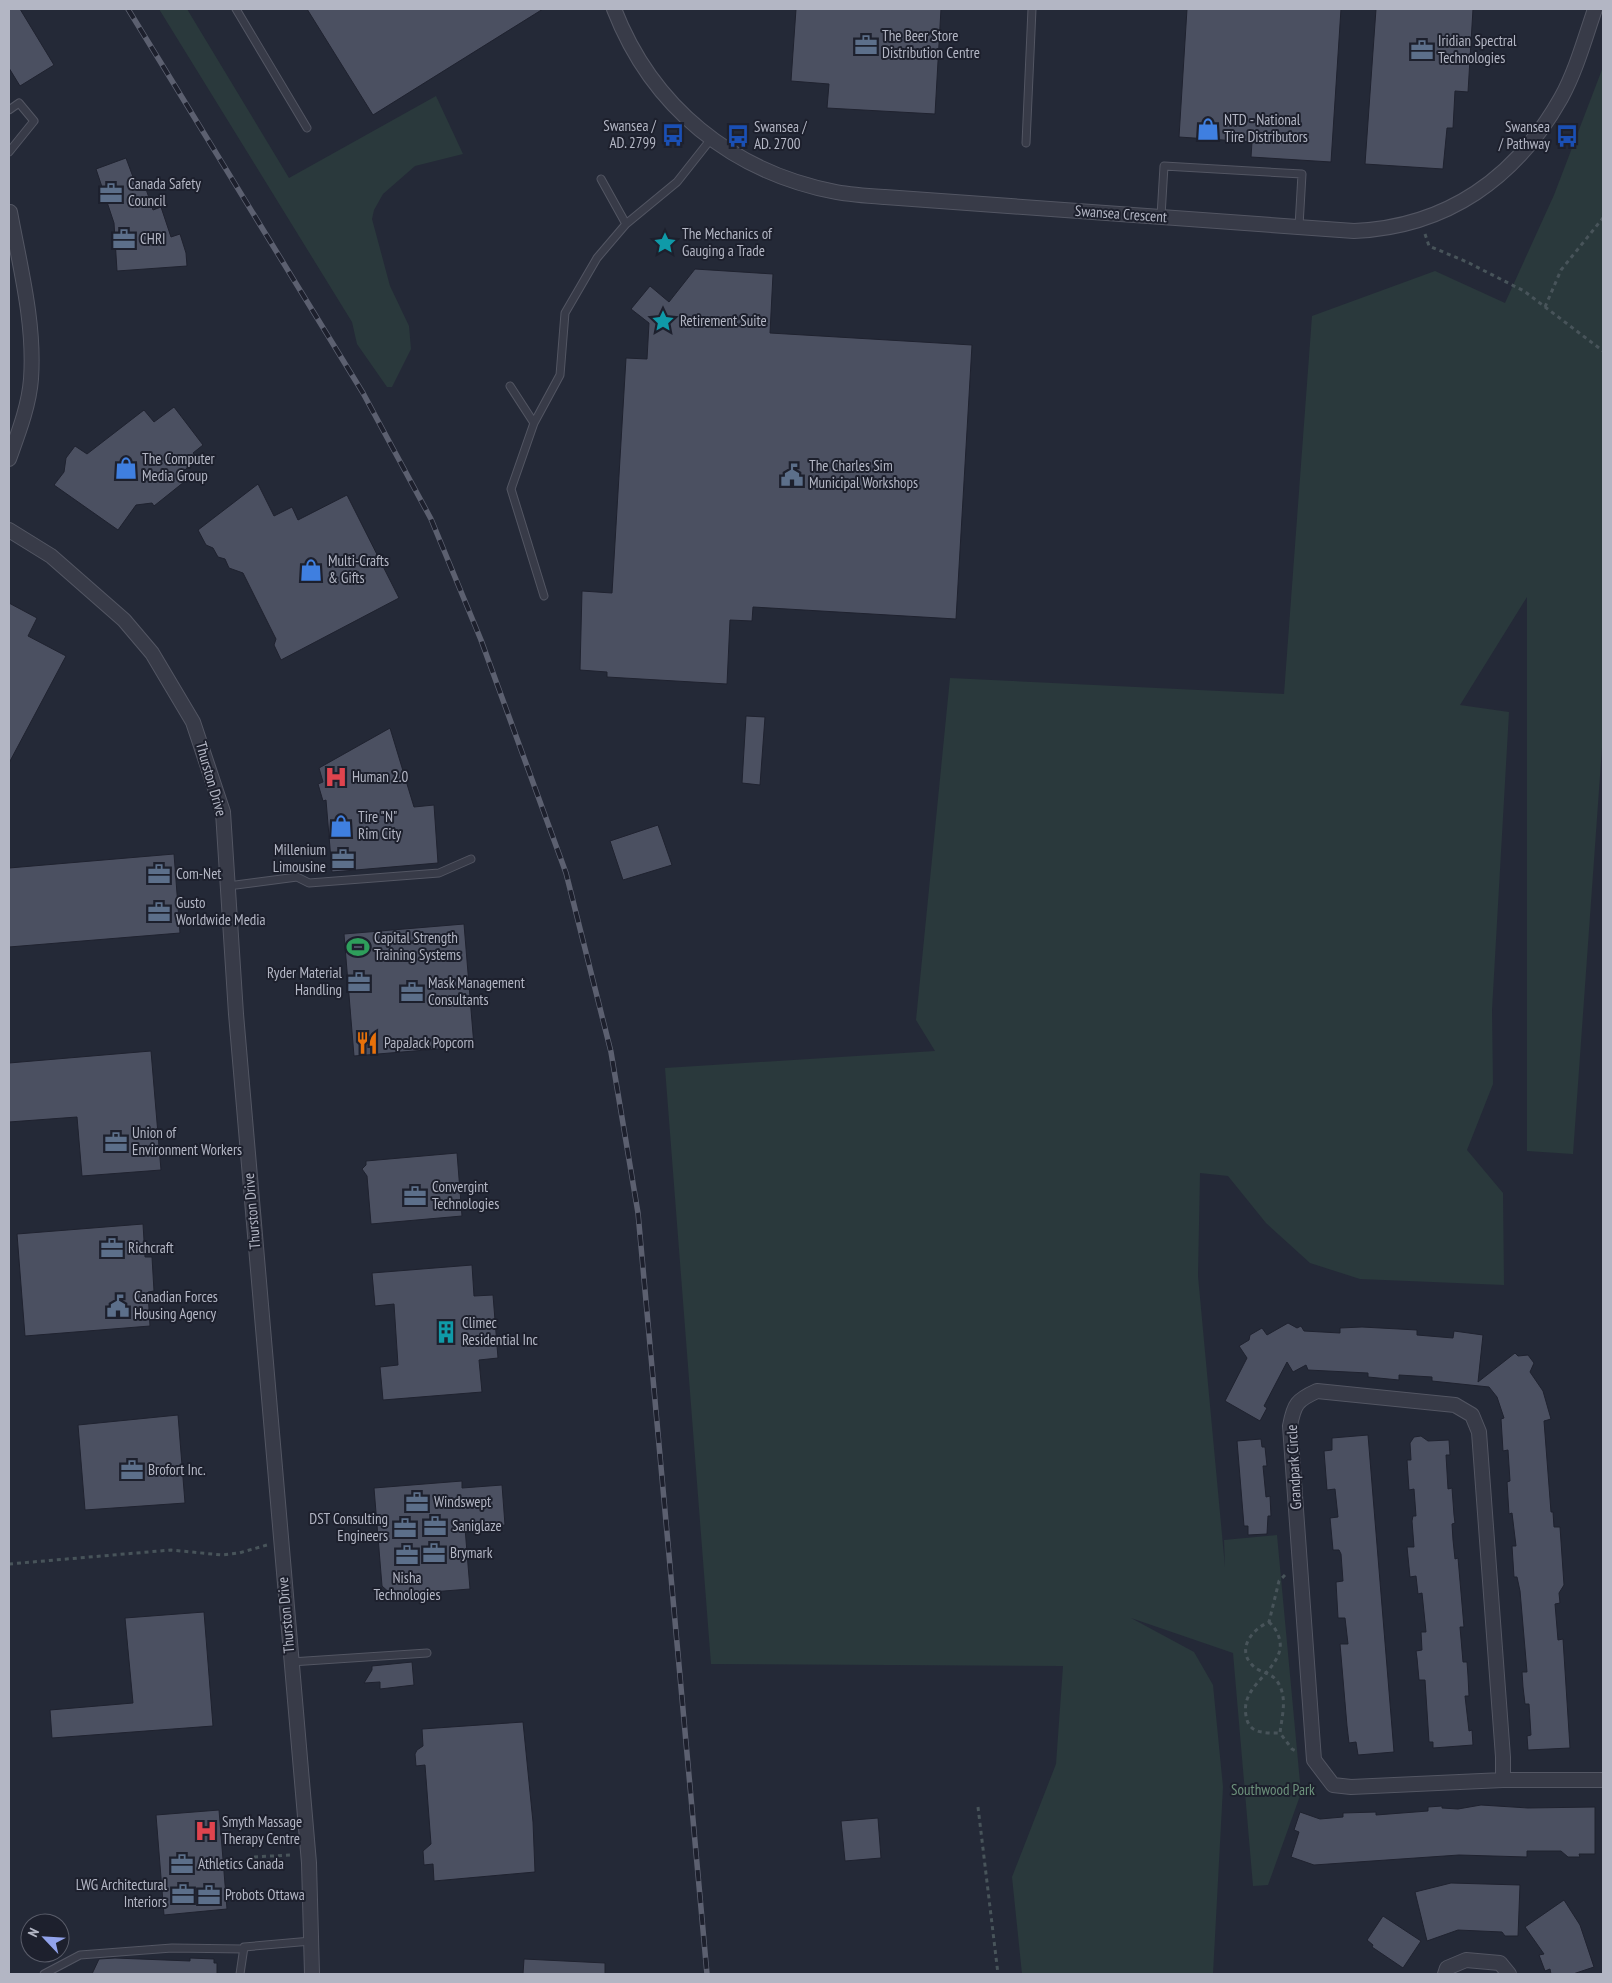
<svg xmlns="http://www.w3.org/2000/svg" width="1612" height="1983" viewBox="0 0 1612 1983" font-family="'PT Sans Narrow',sans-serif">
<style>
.green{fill:#2a393c}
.building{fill:#4b5061;stroke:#1f222f}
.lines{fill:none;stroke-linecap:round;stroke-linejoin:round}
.service-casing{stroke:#535663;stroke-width:9}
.minor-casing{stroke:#535663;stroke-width:16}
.path{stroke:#48545a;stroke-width:3;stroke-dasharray:4 4;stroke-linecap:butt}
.service{stroke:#383b48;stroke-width:7}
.minor{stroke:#383b48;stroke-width:14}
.rail-casing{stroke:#5c6070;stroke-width:5.5}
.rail{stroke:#1d202d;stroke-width:4;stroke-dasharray:11;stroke-linecap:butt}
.labels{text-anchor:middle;stroke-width:4;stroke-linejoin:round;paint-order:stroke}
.poi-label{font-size:15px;fill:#b3b6c4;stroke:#1d202d;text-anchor:start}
.street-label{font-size:15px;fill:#b3b6c4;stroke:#1d202d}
.park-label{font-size:15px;fill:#6d927c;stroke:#1d202d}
</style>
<rect width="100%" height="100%" fill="#242937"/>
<path class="green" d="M159,9h28l102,169 147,-82 27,58 -48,12 -32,28 -9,16 -2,9 18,67 19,40 2,23 -19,38h-5l-30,-43 -5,-22z
M1603,67v667l-30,420 -46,-3v-554l-67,108 49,7 -17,298 1,74 -26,66 36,43 1,92 -144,-6 -50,-16 -44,-40 -38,-47 -28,-3 -2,103 27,291 -1,-27 53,-5 24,258 -33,92 -15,1 -20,-233 -102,-35 63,34 19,33 10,102 -10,187h-191l-10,-97 44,-113 7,-98 -352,-2 -46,-596 270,-17 -19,-31 34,-342 334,16 28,-378 123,-45 70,32 49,-108z"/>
<path class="building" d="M9,9h11l34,56 -34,21 -11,-18z
M307,9h236l-170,106z
M796,9h145l-6,105 -108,-6 2,-24 -38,-3z
M1187,9h154l-10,153 -80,-5 1,-15 -73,-5z
M1376,9h97l-5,83 -13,-1 -2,37h-6l-4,41 -78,-5z
M126,158l10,27 8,-2 9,27 8,-3 10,30 9,-3 6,19 1,13 -70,5 -3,-48 -18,-54z
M695,269l78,5 -3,59 202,12 -16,274 -203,-12 -1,14 -22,-1 -3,64 -120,-7v-5l-27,-2 2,-79 30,2 14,-235 21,1 2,-36 -18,-14 19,-23 19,16z
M174,407l29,38 -10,8 5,7 -20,15 6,7 -30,24 -2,-3 -16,2 -18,25 -64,-45 10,-13 2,-14 9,-12 12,8 57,-44 10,12z
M258,484l16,32 18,-9 6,13 49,-25 52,103 -118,62 -7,-15 2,-6 -33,-66 -14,-5 -4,-9 -7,-2 -5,-9 -7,-3 -8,-15z
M9,603l28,15 -9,18 38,20 -57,107z
M746,716l19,1 -5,68 -18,-2z
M390,728l24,79 20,-2 4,58 -106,9 -6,-72 -3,1 -5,-17 5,-2 -4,-14z
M658,825l14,40 -49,15 -13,-39z
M174,854l6,79 -171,14v-79z
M464,924l10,122 -120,10 -10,-122z
M151,1051l10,119 -79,6 -5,-59 -68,5v-59z
M457,1153l5,63 -91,8 -4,-48 -5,-7 4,-4v-4z
M143,1224l2,33h7l2,34 -6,1 2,34 -125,10 -8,-102z
M472,1265l2,31 19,-1 5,63 -19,2 3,32 -99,8 -3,-33 18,-2 -4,-61 -19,2 -3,-33z
M1288,1323l9,5 4,-2 3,5 36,2v-5l22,-1 55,3v5l36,3 1,-7 29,4 -5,47 37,-29 3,3 10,-1 6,8 -4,9 13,19 8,28 -7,2 7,91h2l1,15h6l4,58 -5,8 1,10 -5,1 3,36 5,-1 7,109 -42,2 -1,-14 4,-1 -2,-31h-4l-2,-17 -1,-15h5l-7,-81 -3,-14h-3l-2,-31h4l-4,-33 -3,1 -2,-32 3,-1 -2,-31 -5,1 -2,-32 3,-1 -7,-21 -8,-10 -57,-6v-4l-33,-2v5l-31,-3v-4l-60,-3 -2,-5 -13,7 -6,-10 -23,44 3,2 -7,13 -35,-20 22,-43 -8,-12 10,-6 1,-5 12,-7 5,7z
M178,1415l7,88 -100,7 -7,-85z
M1368,1435l26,317 -36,3 -2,-13 -7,1 -2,-17 -7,-82h8l-3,-26h-7l-2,-36 7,-1 -2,-27 -2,-4h-6l-3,-32 8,-1 -3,-28 -8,1 -3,-39 8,-1v-12z
M1421,1436l7,5 21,-1 1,15h-4l2,34 4,-1 2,27 1,8 -3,1 1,16 2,19 3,-1 6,69h-4l3,35h4l1,14 1,20h-4l4,35 3,-1 1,15 -40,3v-6h-4l-4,-62h-6l-2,-22 -1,-7 6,-1 -1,-18h5l-4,-39 -4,1 -2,-18 -6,1 -3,-30h7l-2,-26 1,-5h3l-2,-27 -5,1 -2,-30h4l-1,-17 4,-6z
M1261,1439l1,8h3l2,19h-4l3,31 4,-1 1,20h-3l-1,18 -19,1v-9h-4l-7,-85z
M462,1481v7l40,-3 3,40 -40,3 5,61 -78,6 -10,-9 -8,-98z
M204,1612l9,114 -161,12 -2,-28 83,-7 -8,-85z
M412,1662l2,23 -34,4v-7l-16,1 8,-13v-4z
M523,1722l10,100 2,50 -101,9 -1,-17 -9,1 -1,-14 8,-7 -6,-79 -9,1 -1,-12 2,-4 6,-4 -1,-17z
M1481,1805l47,3 67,-1v47h-16l1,3h-12l-7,-6h-34v6l-68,-2 -145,10 -23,-8 8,-25 -5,-2 6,-18 20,7 23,-2v-4l33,-1v3l52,-4v-4l14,-1v2l16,1z
M219,1810l8,99 -63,6 -8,-100z
M878,1818l3,40 -36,3 -4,-40z
M1451,1883l69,2 -2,51h-13l-3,-4 -44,-2 -31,11 -12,-49z
M1564,1900l16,25 14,42 -21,7h-22l-1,-5 -5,2 -6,-16 5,-1 -19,-27z
M1383,1916l38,25 -18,27 -31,-21 1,-2 -6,-5z
M115,1958l75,3v-3l24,1v4h3v11h-125l7,-15z
M524,1959l81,4v11h-82z"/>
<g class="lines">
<defs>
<path id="service" d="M236,9l71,119
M9,110l10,-7 15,18 -25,31
M1026,143l6,-134
M601,179l25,45
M1161,216l3,-50 138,8 -3,52
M510,386l24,37 26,-48 5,-62 32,-55 29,-34 51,-42 34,-43
M534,423l-23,66 33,107
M228,886l69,-9 12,6 130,-10 32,-14
M291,1662l136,-9
M44,1974l36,-19 92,-7 72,1
M240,1974l4,-27 67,-6"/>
<path id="minor" d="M614,9c38,98 118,163 222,183 16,3 33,4 49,5l469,34c93,-4 162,-53 207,-133 15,-27 24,-60 34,-89
M9,459c9,-25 20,-53 22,-80 4,-56 -11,-112 -21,-167
M9,530l42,26 73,64 28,33 41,69 30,90 13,202 73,849 3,111
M1317,1391l138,14 17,10 7,17 24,325v23l-152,7 -18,-2 -19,-25 -24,-334c4,-22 7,-26 27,-35z
M1503,1780h100
M1445,1974l2,-6 19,-8 34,3 9,11"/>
</defs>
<use href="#service" class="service-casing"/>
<use href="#minor" class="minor-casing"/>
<path class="path" d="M1425,234l4,12 38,16 57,29 79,60
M1545,307l16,-37 42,-52
M9,1564l162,-14 51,5 17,-2 28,-8
M1285,1575l-6,6 -10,41c-19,8 -35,31 -12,47 7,4 15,5 20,12 11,16 5,34 3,52l12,16 6,3
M1269,1622c8,7 14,20 10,31 -9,25 -41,36 -32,67 4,14 20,13 33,13
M978,1807l20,167
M254,1857l36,-2"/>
<use href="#service" class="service"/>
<use href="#minor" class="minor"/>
<defs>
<path id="rail" d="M128,9l235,384 68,126 50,121 85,233 45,179 27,161 69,761"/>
</defs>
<use href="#rail" class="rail-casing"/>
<use href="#rail" class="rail"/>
</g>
<defs>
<symbol id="office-bare" viewBox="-9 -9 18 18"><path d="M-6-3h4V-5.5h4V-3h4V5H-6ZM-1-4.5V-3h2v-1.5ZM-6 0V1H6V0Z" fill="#5c6f8a" stroke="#1d202d" stroke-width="2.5" paint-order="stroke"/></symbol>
<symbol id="shop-bare" viewBox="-9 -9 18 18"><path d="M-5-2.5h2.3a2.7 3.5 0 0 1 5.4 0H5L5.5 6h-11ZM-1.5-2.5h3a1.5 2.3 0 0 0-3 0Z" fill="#3f7fe0" stroke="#1d202d" stroke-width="2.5" paint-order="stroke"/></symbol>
<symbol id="bus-bare" viewBox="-9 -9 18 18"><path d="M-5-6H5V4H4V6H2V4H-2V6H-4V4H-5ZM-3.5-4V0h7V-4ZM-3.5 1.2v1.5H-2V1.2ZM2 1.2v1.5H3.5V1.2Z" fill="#1a4fb4" stroke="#1d202d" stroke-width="2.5" paint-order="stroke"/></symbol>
<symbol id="sight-bare" viewBox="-9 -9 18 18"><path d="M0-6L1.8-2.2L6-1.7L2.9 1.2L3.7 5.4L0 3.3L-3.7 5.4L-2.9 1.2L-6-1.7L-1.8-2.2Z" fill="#0f9aa8" stroke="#1d202d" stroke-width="2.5" paint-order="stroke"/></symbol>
<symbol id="civic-bare" viewBox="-9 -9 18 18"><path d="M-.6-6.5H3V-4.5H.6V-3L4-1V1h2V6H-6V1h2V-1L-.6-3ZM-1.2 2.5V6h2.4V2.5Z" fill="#5c6f8a" stroke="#1d202d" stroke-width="2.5" paint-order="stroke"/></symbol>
<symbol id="hospital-bare" viewBox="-9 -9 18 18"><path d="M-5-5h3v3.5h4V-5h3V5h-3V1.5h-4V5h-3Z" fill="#e0444e" stroke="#1d202d" stroke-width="2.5" paint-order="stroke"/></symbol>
<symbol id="stadium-bare" viewBox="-9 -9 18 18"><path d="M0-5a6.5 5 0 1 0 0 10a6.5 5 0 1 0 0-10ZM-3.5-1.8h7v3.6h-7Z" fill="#2e9e5b" stroke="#1d202d" stroke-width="2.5" paint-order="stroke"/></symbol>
<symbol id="restaurant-bare" viewBox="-9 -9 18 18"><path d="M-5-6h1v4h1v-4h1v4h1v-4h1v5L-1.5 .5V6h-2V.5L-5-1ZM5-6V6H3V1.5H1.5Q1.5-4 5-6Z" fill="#e8710a" stroke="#1d202d" stroke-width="2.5" paint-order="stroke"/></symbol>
<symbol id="building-bare" viewBox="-9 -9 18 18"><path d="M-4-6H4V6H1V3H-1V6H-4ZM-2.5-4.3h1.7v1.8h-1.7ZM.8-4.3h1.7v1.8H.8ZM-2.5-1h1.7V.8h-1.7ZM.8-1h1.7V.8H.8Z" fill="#0f9aa8" stroke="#1d202d" stroke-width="2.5" paint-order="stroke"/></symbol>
</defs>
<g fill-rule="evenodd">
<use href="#office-bare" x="850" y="29" width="32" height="32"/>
<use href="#office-bare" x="1406" y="34" width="32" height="32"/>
<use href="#shop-bare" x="1192" y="113" width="32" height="32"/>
<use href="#bus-bare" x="657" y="119" width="32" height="32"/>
<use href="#bus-bare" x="722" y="120" width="32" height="32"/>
<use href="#bus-bare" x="1551" y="120" width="32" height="32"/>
<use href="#office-bare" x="95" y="177" width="32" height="32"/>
<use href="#office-bare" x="108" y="223" width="32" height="32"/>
<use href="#sight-bare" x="649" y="227" width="32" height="32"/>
<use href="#sight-bare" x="647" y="305" width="32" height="32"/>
<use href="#shop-bare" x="110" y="452" width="32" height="32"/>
<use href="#civic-bare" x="776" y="459" width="32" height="32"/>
<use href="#shop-bare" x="295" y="554" width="32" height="32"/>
<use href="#hospital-bare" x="320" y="761" width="32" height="32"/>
<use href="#shop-bare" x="325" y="810" width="32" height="32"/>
<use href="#office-bare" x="327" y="843" width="32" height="32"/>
<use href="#office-bare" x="143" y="858" width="32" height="32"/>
<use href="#office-bare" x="143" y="896" width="32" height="32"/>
<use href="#stadium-bare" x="342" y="931" width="32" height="32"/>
<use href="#office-bare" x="343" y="966" width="32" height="32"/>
<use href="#office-bare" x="396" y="976" width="32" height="32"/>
<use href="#restaurant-bare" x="351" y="1027" width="32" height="32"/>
<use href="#office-bare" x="100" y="1126" width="32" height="32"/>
<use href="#office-bare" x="399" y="1180" width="32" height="32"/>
<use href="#office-bare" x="96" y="1232" width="32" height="32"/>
<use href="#civic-bare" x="102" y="1290" width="32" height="32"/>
<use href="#building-bare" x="430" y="1316" width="32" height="32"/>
<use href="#office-bare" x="116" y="1454" width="32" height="32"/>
<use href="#office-bare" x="401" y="1486" width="32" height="32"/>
<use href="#office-bare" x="419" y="1510" width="32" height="32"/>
<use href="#office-bare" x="389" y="1512" width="32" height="32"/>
<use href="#office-bare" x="418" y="1537" width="32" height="32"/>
<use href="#office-bare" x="391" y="1539" width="32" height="32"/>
<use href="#hospital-bare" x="190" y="1815" width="32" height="32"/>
<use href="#office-bare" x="166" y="1848" width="32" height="32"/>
<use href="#office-bare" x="167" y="1878" width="32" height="32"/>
<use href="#office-bare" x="193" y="1879" width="32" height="32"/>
</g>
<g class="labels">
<g class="poi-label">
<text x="882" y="41">The Beer Store<tspan x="882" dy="17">Distribution Centre</tspan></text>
<text x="1438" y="46">Iridian Spectral<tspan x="1438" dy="17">Technologies</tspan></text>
<text x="1224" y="125">NTD - National<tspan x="1224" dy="17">Tire Distributors</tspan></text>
<text x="656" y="131" text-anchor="end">Swansea /<tspan x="656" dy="17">AD. 2799</tspan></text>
<text x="754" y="132">Swansea /<tspan x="754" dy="17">AD. 2700</tspan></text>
<text x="1550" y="132" text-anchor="end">Swansea<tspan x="1550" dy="17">/ Pathway</tspan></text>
<text x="128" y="189">Canada Safety<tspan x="128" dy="17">Council</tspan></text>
<text x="682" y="239">The Mechanics of<tspan x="682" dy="17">Gauging a Trade</tspan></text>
<text x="140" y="244">CHRI</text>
<text x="680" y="326">Retirement Suite</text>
<text x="142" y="464">The Computer<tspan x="142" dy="17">Media Group</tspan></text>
<text x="809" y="471">The Charles Sim<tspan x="809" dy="17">Municipal Workshops</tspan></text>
<text x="328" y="566">Multi-Crafts<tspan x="328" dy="17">&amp; Gifts</tspan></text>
<text x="352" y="782">Human 2.0</text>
<text x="358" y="822">Tire "N"<tspan x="358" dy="17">Rim City</tspan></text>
<text x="326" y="855" text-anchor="end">Millenium<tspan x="326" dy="17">Limousine</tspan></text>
<text x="176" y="879">Com-Net</text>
<text x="176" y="908">Gusto<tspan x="176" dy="17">Worldwide Media</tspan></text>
<text x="374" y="943">Capital Strength<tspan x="374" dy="17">Training Systems</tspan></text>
<text x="342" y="978" text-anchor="end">Ryder Material<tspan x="342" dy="17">Handling</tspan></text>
<text x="428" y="988">Mask Management<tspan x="428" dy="17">Consultants</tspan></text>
<text x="384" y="1048">PapaJack Popcorn</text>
<text x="132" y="1138">Union of<tspan x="132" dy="17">Environment Workers</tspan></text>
<text x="432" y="1192">Convergint<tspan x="432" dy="17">Technologies</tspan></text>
<text x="128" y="1253">Richcraft</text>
<text x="134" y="1302">Canadian Forces<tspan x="134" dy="17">Housing Agency</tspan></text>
<text x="462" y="1328">Climec<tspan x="462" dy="17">Residential Inc</tspan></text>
<text x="148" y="1475">Brofort Inc.</text>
<text x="434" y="1507">Windswept</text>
<text x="388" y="1524" text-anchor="end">DST Consulting<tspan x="388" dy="17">Engineers</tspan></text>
<text x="452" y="1531">Saniglaze</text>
<text x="450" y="1558">Brymark</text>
<text x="407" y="1583" text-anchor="middle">Nisha<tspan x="407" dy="17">Technologies</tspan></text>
<text x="222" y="1827">Smyth Massage<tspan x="222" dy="17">Therapy Centre</tspan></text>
<text x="198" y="1869">Athletics Canada</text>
<text x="167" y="1890" text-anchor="end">LWG Architectural<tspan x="167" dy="17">Interiors</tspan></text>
<text x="225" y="1900">Probots Ottawa</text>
</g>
<g class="street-label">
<text transform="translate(1121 214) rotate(4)" y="5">Swansea Crescent</text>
<text transform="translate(211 779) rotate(74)" y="5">Thurston Drive</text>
<text transform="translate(252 1211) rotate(-95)" y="5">Thurston Drive</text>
<text transform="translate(1294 1467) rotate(-93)" y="5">Grandpark Circle</text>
<text transform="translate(286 1615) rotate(-95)" y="5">Thurston Drive</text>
</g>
<g class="park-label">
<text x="1273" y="1795">Southwood Park</text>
</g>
</g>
<rect width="1612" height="1983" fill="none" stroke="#b3b6c4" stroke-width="20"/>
<g transform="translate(45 1938) rotate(295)"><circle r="24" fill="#1d202d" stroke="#595c69"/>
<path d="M0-4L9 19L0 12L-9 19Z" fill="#91a2eb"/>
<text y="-8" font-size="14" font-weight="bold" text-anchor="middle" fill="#b3b6c4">N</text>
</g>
</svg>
